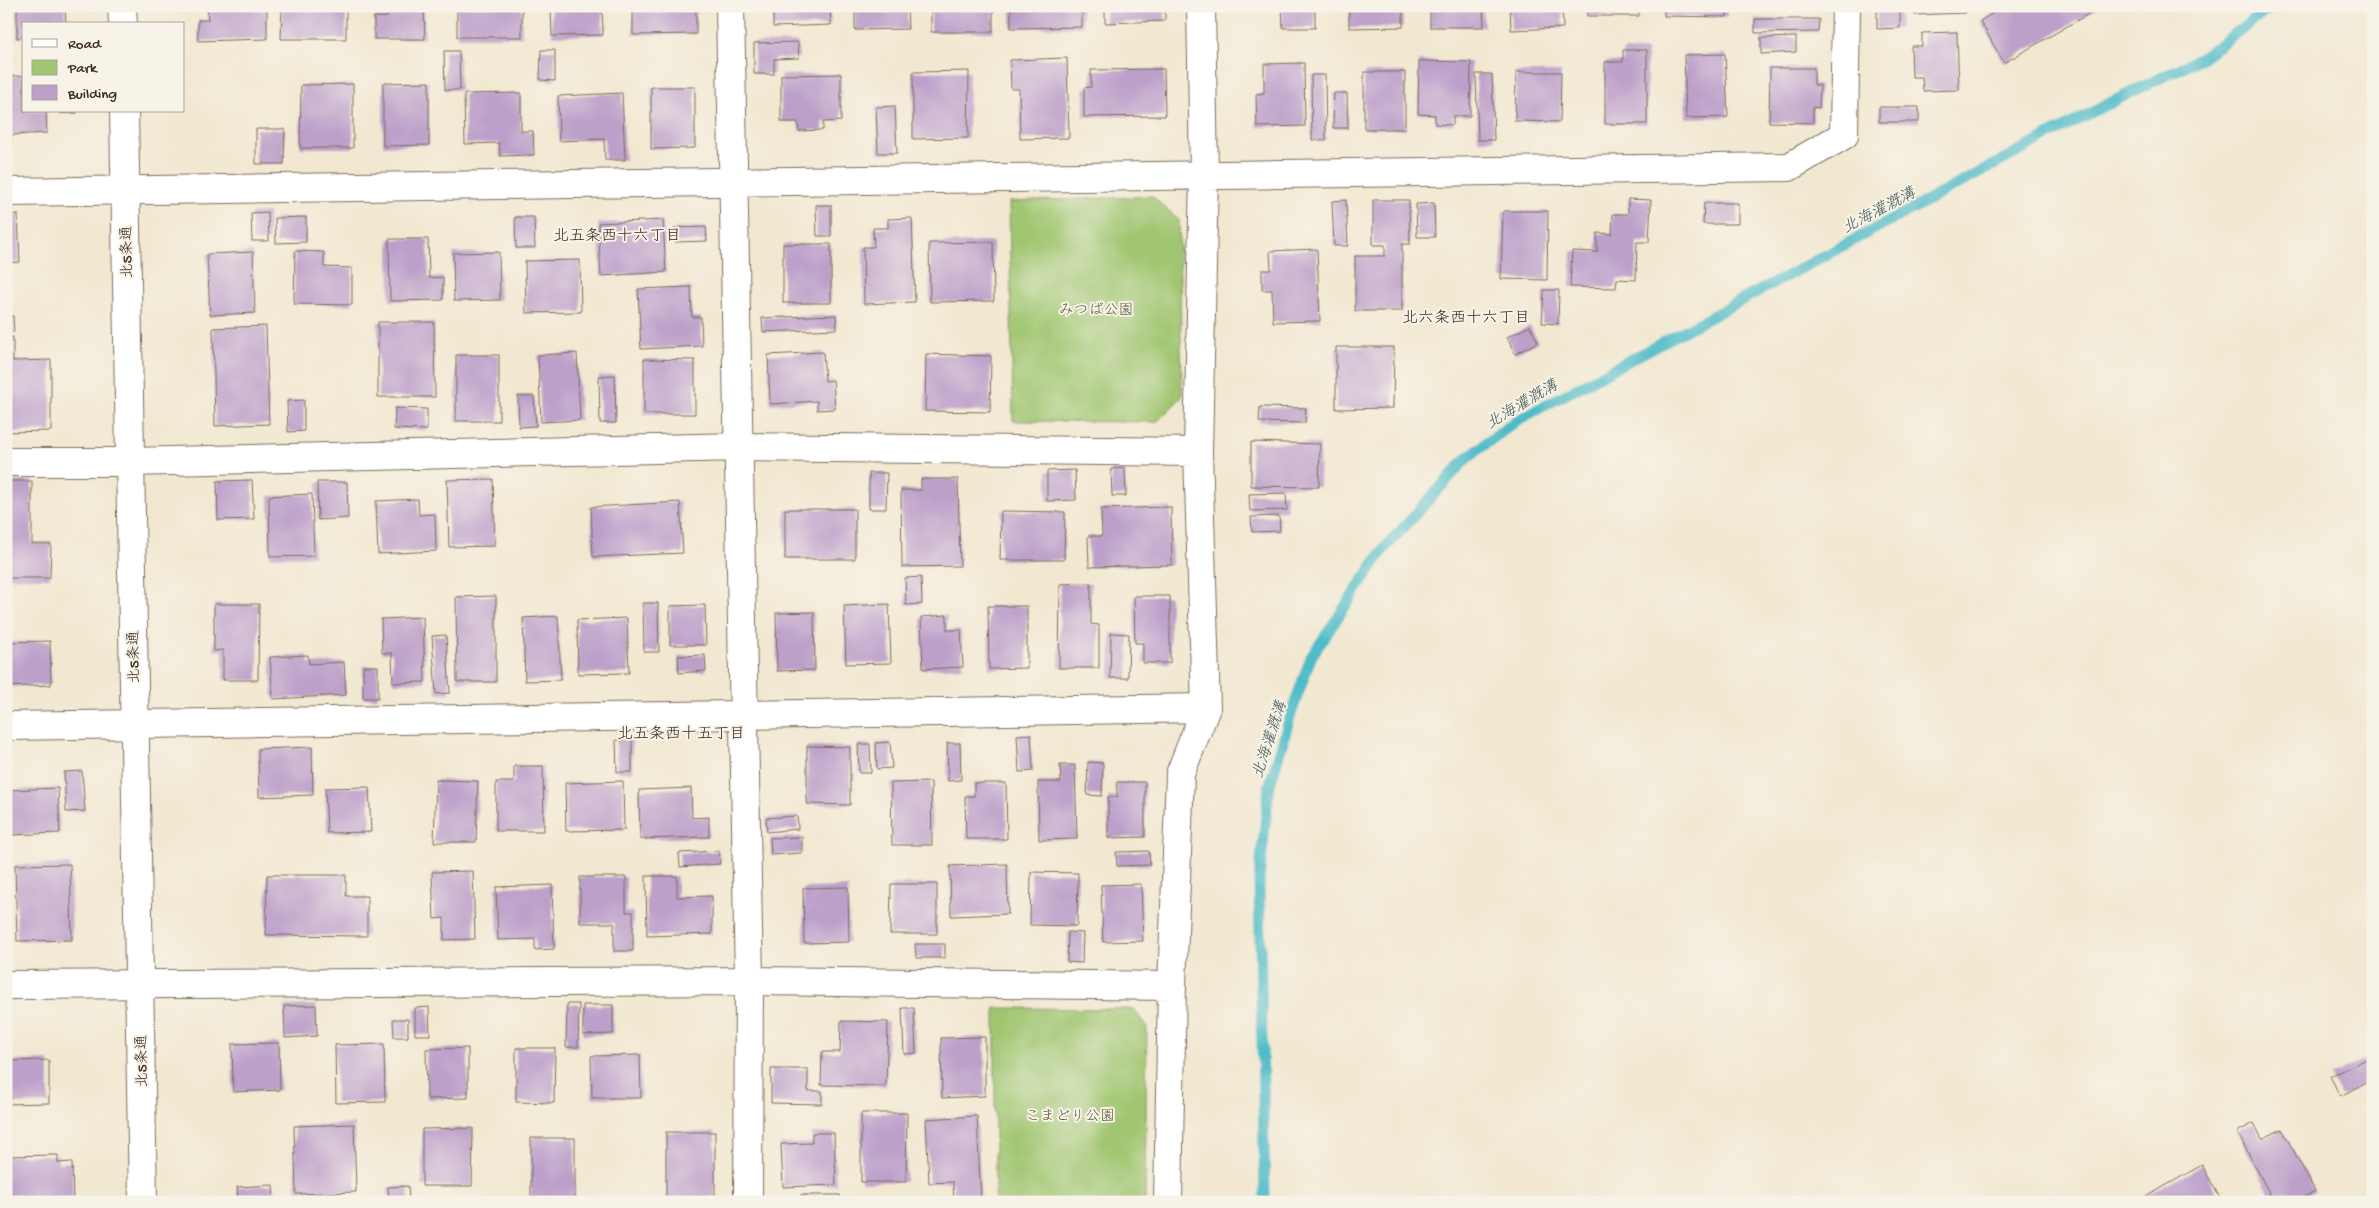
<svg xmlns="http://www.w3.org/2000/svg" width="2379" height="1208" viewBox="0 0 2379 1208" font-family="'Gochi Hand','Klee One',sans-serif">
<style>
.green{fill:#a0c671;stroke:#6e7848}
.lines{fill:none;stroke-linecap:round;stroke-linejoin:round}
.stream{stroke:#4ebbc8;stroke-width:11}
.building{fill:#bda0ca}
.minor-casing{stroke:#7b6c5d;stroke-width:30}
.tertiary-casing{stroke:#7b6c5d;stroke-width:30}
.minor{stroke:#fff;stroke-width:28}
.tertiary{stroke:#fff;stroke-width:28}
.labels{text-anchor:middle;stroke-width:4;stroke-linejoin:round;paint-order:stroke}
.street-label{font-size:15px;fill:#3b2a1e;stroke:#f7f3e8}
.park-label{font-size:15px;fill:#595937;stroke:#f7f3e8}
.water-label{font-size:16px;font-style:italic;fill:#415651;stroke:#f7f3e8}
.neighbourhood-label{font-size:16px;fill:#3b2a1e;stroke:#f7f3e8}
</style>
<rect width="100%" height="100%" fill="#f7f3e8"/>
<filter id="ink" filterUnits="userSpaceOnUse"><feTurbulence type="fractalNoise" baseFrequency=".02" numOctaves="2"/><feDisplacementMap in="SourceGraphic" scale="10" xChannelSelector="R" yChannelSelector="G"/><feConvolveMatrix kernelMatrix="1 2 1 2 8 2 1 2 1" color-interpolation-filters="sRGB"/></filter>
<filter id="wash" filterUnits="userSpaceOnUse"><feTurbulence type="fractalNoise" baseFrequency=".0096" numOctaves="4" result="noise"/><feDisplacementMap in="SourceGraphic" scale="20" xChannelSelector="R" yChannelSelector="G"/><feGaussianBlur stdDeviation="1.12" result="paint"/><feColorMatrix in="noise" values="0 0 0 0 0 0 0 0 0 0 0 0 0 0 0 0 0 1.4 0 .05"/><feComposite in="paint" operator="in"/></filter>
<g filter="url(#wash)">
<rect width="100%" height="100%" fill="#f2e8d1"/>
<path class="green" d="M1152,196l27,24 3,177 -25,25 -144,-1 -4,-219z
M995,1008l139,1 13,19 -2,174h-150z"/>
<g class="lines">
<path class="stream" d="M1265,1202l-6,-322 10,-92 21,-71 21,-60 73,-108 83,-91 49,-37 590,-316 97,-48 70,-51"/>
</g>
<g id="blocks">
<path class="building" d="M17,6h48l1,18h-42v13l-7,1z
M207,6h60v33l-69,2v-21h10z
M282,6h64v33h-65z
M387,6h37l1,33h-51v-22h13z
M457,6h65v31h-65z
M560,6h42l1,29 -51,1 -1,-27h9z
M633,6h63v28l-63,1z
M773,6h57l1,19 -58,2z
M855,6h52l1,23 -53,1z
M931,6h62v26h-62z
M1011,6h71v21l-71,1z
M1105,6h60v15l-60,2z
M1282,6h33v22h-32z
M1349,6h54v21l-54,1z
M1430,6h53l1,21h-54z
M1510,6h52l1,22 -52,2z
M1587,6h52v10h-52z
M1664,6h63v11l-63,-1z
M1753,6h49v3l-49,1z
M1877,6h23v22l-23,1z
M1915,6h50v7l-50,2z
M2005,6h97l-98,57 -24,-42z
M1755,19h64l-1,13 -63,1z
M1957,32l2,58 -36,1 -1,-14h-10l-1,-31h11v-13z
M1796,37v15l-35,2v-16z
M798,42l1,16 -25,1v15h-20v-31z
M541,50h14v31l-15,-1z
M1623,50h24v74h-42v-62h18z
M444,51h15l1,39h-15z
M1725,54l3,63 -42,1 -2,-63z
M1067,58l2,80 -49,1 -1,-50h-8l-1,-29z
M1419,61l52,1 -1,54h-17v9l-18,-1v-9l-17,-1z
M1304,63l1,63 -48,1 -1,-33 8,-1v-29z
M1770,68h44v17h6l-1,23 -6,-1v16l-44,-1z
M1164,69l1,47 -81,1v-29l7,-1v-17z
M969,71l-1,67 -55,1v-67z
M1364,72h41v57h-41z
M1516,72h45l-1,50 -45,-1z
M841,74v47l-18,1v8l-24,1 -1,-9h-17v-47z
M1476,74h16l2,66h-16z
M1311,75h14l1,65h-14z
M7,76h17v35h22l1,22 -36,2v11h-5z
M429,82v63l-46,1v-63z
M353,84v64h-53l1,-63z
M651,87h44v61l-44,1z
M521,93v38h12l1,24 -34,1 -1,-13 -34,1 -1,-50z
M622,93l3,67h-20l-1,-21 -45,2 -1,-45z
M1334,93h13l1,35h-15z
M895,106l2,47h-19l-2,-46z
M1879,107h40v15h-40z
M60,111h17v2h-17z
M256,129h29l-1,35h-28z
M1628,199l23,1 -2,42h-12l-1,38 -19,-1 -1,9 -46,-1 2,-36 25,1v-19l15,1 1,-20h15z
M1346,200l2,46h-14l-2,-45z
M1373,200h36l1,44h-8v67h-47v-55h30v-11h-12z
M1434,203l1,34h-18l-1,-33z
M1704,203h34v21h-35z
M816,205h15v31h-14z
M1503,211h45l-1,69 -46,-1z
M268,212l1,29h-17l-1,-28z
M18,214l2,48 -14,1v-48z
M306,217v25l-30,1 -1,-25z
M515,217h19l1,31h-19z
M912,218l3,84 -51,2 -1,-57h11l-1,-19h15v-9z
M663,220l3,52 -65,4 -3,-53z
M706,227l1,14 -32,1v-14z
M389,239h39l1,39 14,-1v23l-53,1z
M993,242l1,59 -64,1 -1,-59z
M783,244h48v59h-48z
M1317,249l3,72 -47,1 -1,-32h-10v-20h9l-1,-19z
M295,251l29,1v15l28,1v37l-58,-1z
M253,252l2,61 -45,2 -3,-61z
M499,252l1,48 -46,1 -1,-48z
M580,260l1,52 -55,1 -1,-52z
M691,287l1,30h9l1,29 -61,3 -3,-60z
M1544,290h15l-1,34 -16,-1z
M836,315l1,14 -74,3 -1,-14z
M13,316l1,16h-8v-15z
M378,322h56l1,75h-57z
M266,326l3,98 -54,2 -2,-98z
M1530,326l8,16 -23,12 -8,-17z
M6,337h7v24l38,-1v71l-45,1z
M1336,347h58l-1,61 -57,1z
M823,352l2,29 8,-1 2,29 -18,1v-9l-47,3 -2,-49z
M577,353l3,67 -39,2 -3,-67z
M926,354l65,2 -1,56 -65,-1z
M456,355h43v66h-43z
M644,359l51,1v54h-51z
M615,375l1,48h-16l-1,-47z
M518,396h16l2,30 -17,1z
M304,400v31l-16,1 -1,-31z
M1260,407l46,1 -1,15 -46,-1z
M395,408l32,1v21l-33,-1z
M1251,442l69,2 -1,43 -68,-1z
M1125,468l1,28h-14l-1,-27z
M1075,470l1,30 -29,1v-30z
M869,473h18l-1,36h-17z
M493,479l2,67 -46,1 -2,-67z
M921,479h37l2,87 -58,1 -1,-77h20z
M252,480l2,39 -36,1 -1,-39z
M6,481h26v63h19l-1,34h-44z
M317,482h30l1,36 -30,2z
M1286,493l1,17 -37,1 -1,-17z
M312,494l2,62 -44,1 -1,-61z
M418,499l1,16 16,-1 1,37 -58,3 -2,-53z
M680,502l3,51 -90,4 -2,-50z
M1171,507l1,58 -83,2 -1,-31h14l-1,-27z
M785,509h70v50h-70z
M1001,511l64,1 -1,48h-64z
M1279,516l1,15 -28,1 -1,-15z
M921,577l1,27 -16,1 -1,-27z
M1091,583v41l8,1v43h-40l1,-84z
M496,596v86h-39l-1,-85z
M1134,596h36v67h-27v-20h-8z
M643,603h15l1,49h-15z
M214,604h45l-1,76h-35v-30l-9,1z
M889,604l2,59 -45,1 -2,-58z
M705,605l1,40h-36v-39z
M988,606h39v62l-38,1z
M814,612l1,58 -38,1 -1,-58z
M947,615v15h14l2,37 -40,2 -2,-52z
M558,616l3,64 -36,1 -2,-63z
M423,617l2,65 -32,1 -1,-30h-10l-1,-34z
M627,618l2,55 -51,1 -1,-54z
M1111,633l18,1 -1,44h-18z
M446,635l4,58 -14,1 -4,-58z
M50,641l1,44 -45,2v-45z
M308,655l1,9 35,-2 2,33 -73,4 -3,-42z
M705,655l1,16 -27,2 -1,-17z
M363,666h15v32h-15z
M1031,734l2,37 -14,1 -2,-37z
M632,739v33h-15l-1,-32z
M890,742l2,26 -15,1 -1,-26z
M947,743h13l1,37 -13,1z
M858,744h12l1,29h-12z
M807,746l43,1v58l-43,-1z
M312,747l1,48 -54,2 -1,-48z
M1088,762l15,1 -1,33 -15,-1z
M1060,765h15l2,74 -38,1 -1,-58h23z
M514,766h29l1,65h-48v-49h18z
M82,771l3,40 -19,1 -2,-40z
M436,780l42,1 -2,61h-42z
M623,781l1,49 -58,1 -1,-48z
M931,782l1,63h-40l-1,-62z
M1117,782h28v55l-37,1v-41h9z
M974,783h32l1,56h-41l-1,-43h9z
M369,787l2,45 -44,1 -2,-45z
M58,788l2,45 -49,2 -2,-45z
M691,788l1,30 17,-1v20l-69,2 -1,-49z
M797,816l1,13 -31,3 -1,-14z
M802,837v16l-31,2 -1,-17z
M719,851l1,13 -40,3 -1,-14z
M1149,851l1,14 -33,1 -1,-14z
M70,864l2,76 -55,1 -2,-76z
M1007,864l1,50 -57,2 -1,-50z
M473,871l2,68 -31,1v-22l-10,1 -2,-47z
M1031,872l47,1 -1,53 -47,-1z
M267,875h79v21h21v40l-101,-1z
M646,876h31v21l35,-1v38l-65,2z
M580,877h46v35h7v39h-19v-28h-34z
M891,884h46v50h-47z
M1141,884l2,57 -40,1 -2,-57z
M552,885l2,64 -19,1v-11l-37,1 -2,-53z
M848,887l1,55 -45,1 -1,-55z
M1068,932l15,1 -1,30 -15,-1z
M915,944h30v14h-29z
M567,1004h12l-1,43h-12z
M316,1005l1,31 -32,2 -1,-32z
M583,1005h30v29l-30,1z
M429,1007l1,28h-15v-27z
M902,1008h12l2,45 -12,1z
M393,1019h15v18h-14z
M841,1021l47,1 -2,64 -65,-1 1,-33h18z
M985,1037v59l-43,2 -1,-60z
M279,1043l1,47 -47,2 -1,-48z
M384,1044l1,58 -49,1 -1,-58z
M468,1048v50l-41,1 -1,-50z
M516,1048h39l-1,55 -38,-1z
M640,1055l1,43h-49l-1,-42z
M2373,1056v24l-33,16 -10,-20z
M49,1060v43l-43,1v-43z
M771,1069h37v22h14v13l-51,-1z
M861,1113h46l-1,69h-45z
M977,1116l4,86h-27l-1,-20 -24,1 -3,-64z
M2254,1123l8,16 20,-10 33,62 -20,11h-21l-37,-70z
M354,1124l2,68 -60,2 -2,-68z
M473,1128l-1,58h-50v-57z
M666,1132h49v65l-49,1z
M812,1133h22l2,52 -53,2 -2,-43 31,-1z
M531,1138h44v64h-44z
M58,1155v8l14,-1 1,40h-67v-46z
M2202,1165l20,37h-85z
M273,1185l1,17h-36l-1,-15z
M408,1186l1,16h-20l-1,-15z
M801,1195h39v7h-39z"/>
</g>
</g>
<g filter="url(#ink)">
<use href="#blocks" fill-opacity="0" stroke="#7b6c5d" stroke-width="1"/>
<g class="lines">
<defs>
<path id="minor" d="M730,6l19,975 -1,221
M6,192l1783,-25 55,-32 2,-129
M6,462h124l608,-15 460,5
M6,726l1200,-18
M6,985l743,-4 423,5
M1168,1202l4,-216 8,-212 26,-66 -8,-256 6,-278 -3,-168"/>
<path id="tertiary" d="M122,6l1,18
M124,111l19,1091"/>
</defs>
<use href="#minor" class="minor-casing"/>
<use href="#tertiary" class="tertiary-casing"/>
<use href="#minor" class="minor"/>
<use href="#tertiary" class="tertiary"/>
</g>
</g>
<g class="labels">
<g class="street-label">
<text transform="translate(126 252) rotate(-91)" y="5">北5条通</text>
<text transform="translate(133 657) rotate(-91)" y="5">北5条通</text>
<text transform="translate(141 1061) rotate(-91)" y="5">北5条通</text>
</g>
<g class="park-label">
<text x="1096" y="314">みつば公園</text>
<text x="1070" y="1120">こまどり公園</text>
</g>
<g class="water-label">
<text transform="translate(1878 209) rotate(-28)" y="6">北海灌漑溝</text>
<text transform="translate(1521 403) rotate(-31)" y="6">北海灌漑溝</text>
<text transform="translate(1268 739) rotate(-72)" y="6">北海灌漑溝</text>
</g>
<g class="neighbourhood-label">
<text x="617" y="240">北五条西十六丁目</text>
<text x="1466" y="322">北六条西十六丁目</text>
<text x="681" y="738">北五条西十五丁目</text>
</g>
</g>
<rect width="2379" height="1208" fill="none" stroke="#f7f3e8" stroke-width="25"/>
<rect x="22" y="22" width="162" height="90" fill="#f7f3e8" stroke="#aca397"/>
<rect x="32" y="39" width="25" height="8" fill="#ffffff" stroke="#aca397"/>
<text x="68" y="48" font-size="15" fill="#3b2a1e">Road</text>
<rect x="32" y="60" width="25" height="15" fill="#a0c671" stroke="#aca397"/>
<text x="68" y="72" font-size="15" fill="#3b2a1e">Park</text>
<rect x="32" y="85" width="25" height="15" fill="#bda0ca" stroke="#aca397"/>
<text x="68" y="98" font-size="15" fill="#3b2a1e">Building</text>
</svg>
